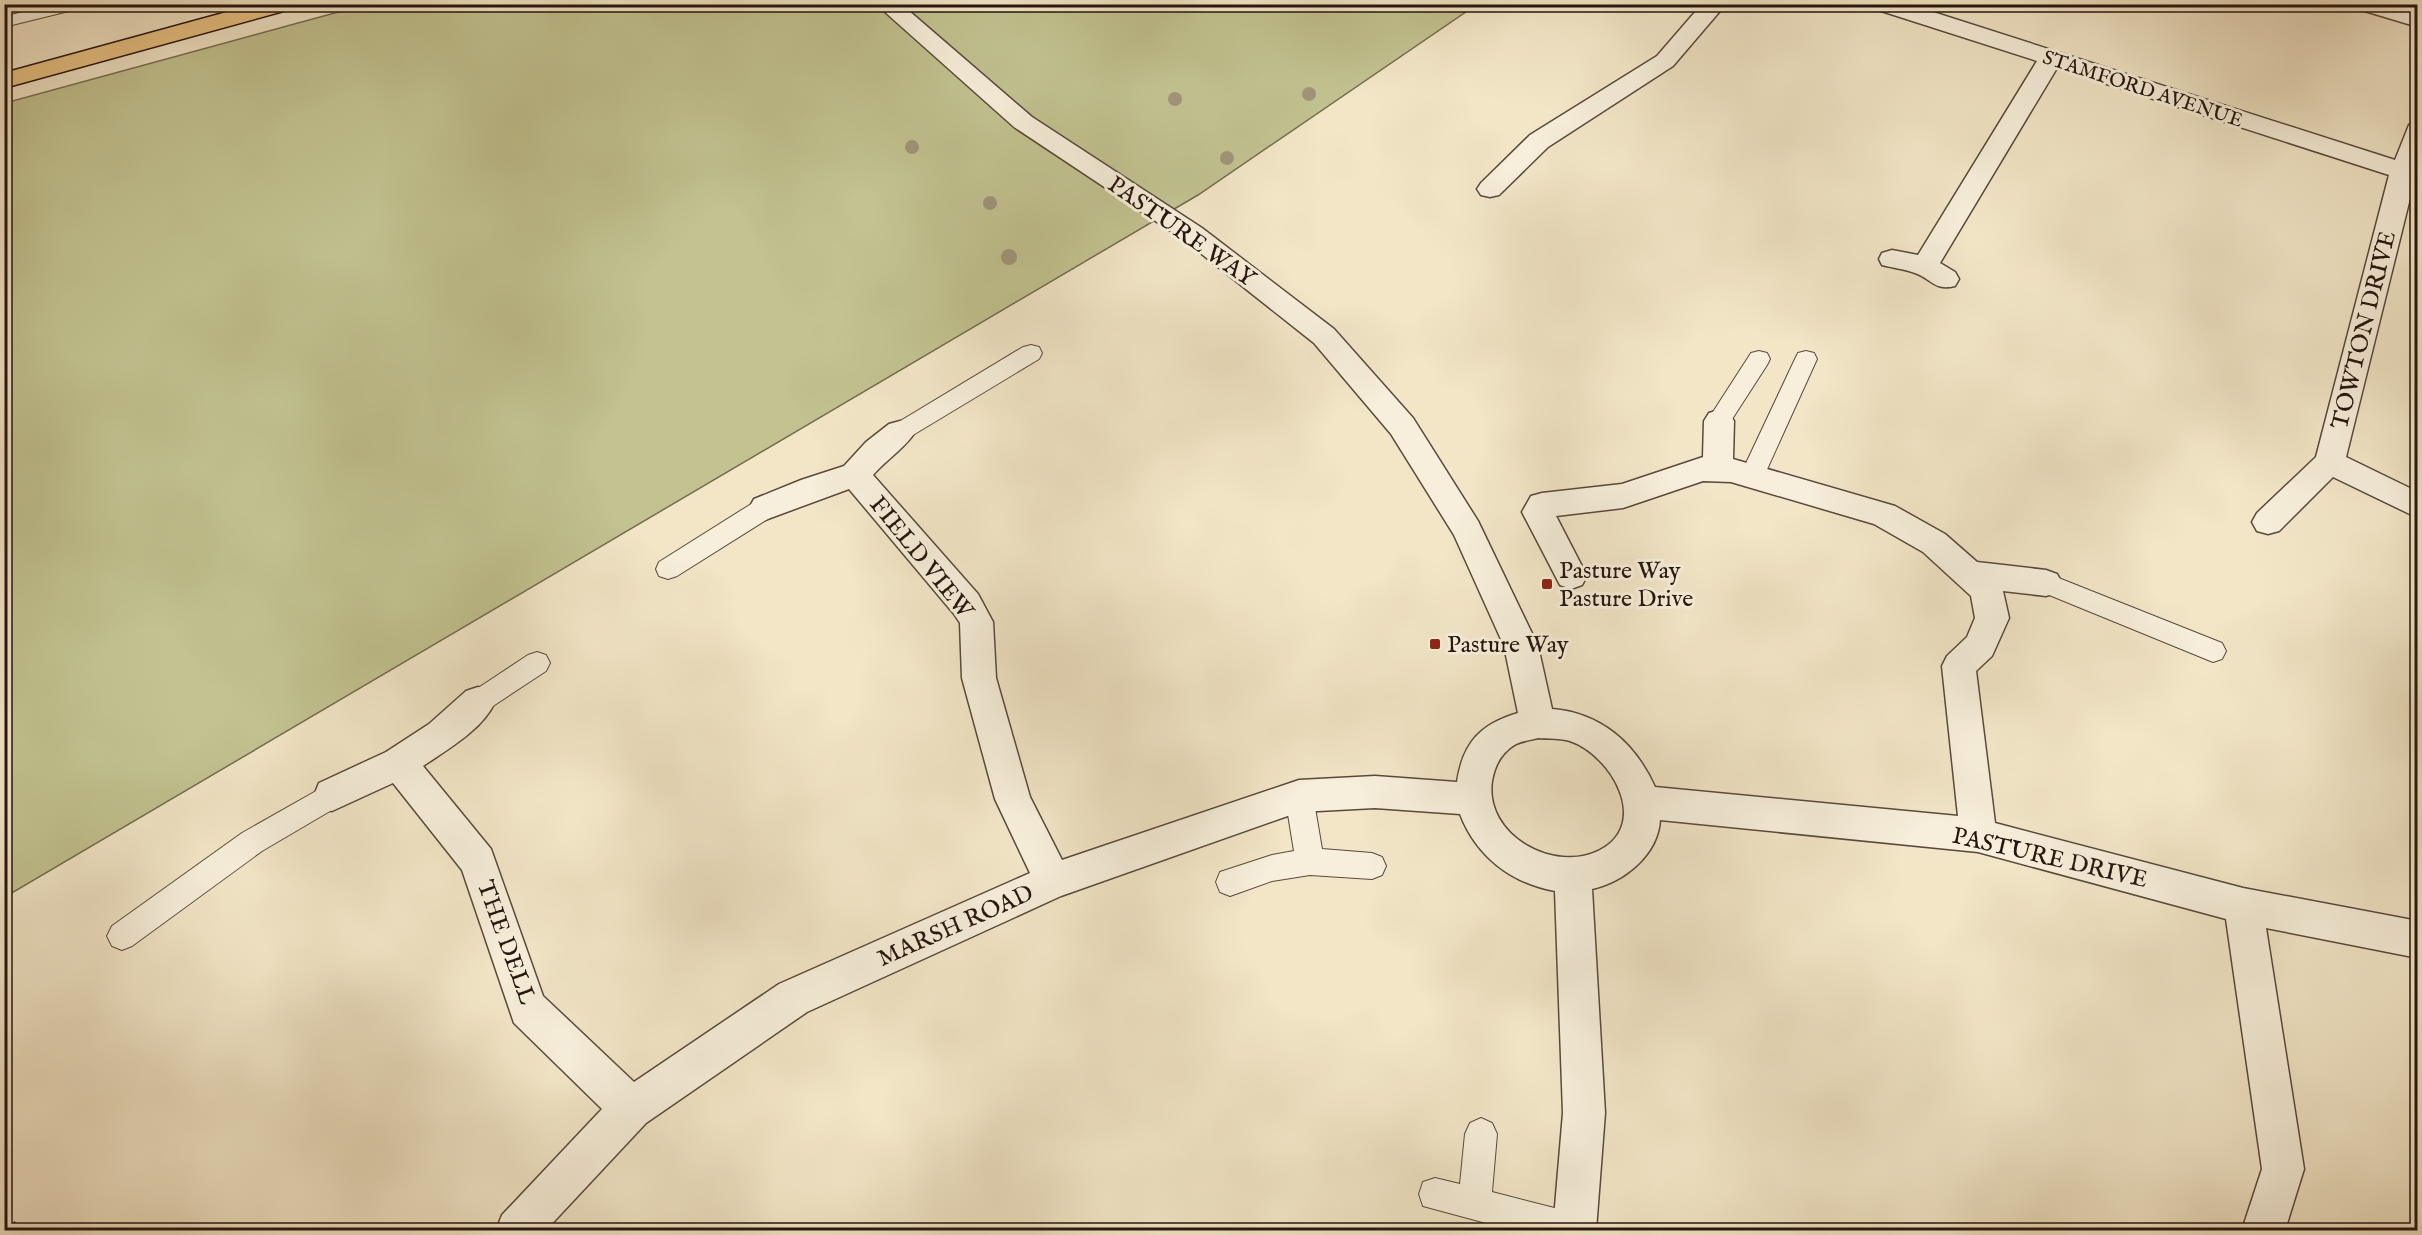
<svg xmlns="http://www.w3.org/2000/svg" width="2422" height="1235" viewBox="0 0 2422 1235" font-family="'IM FELL English',serif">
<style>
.green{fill:#c2c391;stroke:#746c50;stroke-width:1.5}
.building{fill:#e2a094;stroke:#26150f;stroke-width:1.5}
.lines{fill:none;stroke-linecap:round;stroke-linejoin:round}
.service-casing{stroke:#59493d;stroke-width:2}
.minor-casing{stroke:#59493d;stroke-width:3}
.primary-casing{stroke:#26150f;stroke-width:3}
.path{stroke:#26150f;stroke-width:4.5;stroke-dasharray:1.5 4;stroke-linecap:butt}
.service{fill:#f7efdb;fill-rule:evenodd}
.minor{fill:#f7efdb;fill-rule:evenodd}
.primary{fill:#e9c384;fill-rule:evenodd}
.tree{fill:#a0957b}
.poi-dot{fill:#8f2418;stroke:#f7efdb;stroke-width:2}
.labels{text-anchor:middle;stroke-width:6;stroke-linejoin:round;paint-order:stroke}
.far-street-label{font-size:20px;fill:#26150f;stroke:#f7efdb}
.street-label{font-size:24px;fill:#26150f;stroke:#f7efdb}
.poi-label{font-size:24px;fill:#26150f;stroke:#f7efdb;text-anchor:start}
</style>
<rect width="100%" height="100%" fill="#f2e6c7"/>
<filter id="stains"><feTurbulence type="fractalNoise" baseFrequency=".00333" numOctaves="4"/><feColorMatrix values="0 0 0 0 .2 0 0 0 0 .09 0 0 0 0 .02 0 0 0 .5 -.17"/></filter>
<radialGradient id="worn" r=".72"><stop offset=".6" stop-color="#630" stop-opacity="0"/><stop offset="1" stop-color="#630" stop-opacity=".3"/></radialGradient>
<path class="green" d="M364,5h1112l-278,190 -1193,702v-794z"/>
<path class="building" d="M4,4h34l-34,9z"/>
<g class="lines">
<defs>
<path id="service" d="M52,4h31l-2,4 -77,19v-10z
M1031,345l8,2 3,6 -3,6 -131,79 -8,3 -8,-3 -4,-6 4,-6 131,-79z
M1759,351l8,2 3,6 -3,6 -40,62 -8,3 -8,-3 -3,-6 3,-6 40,-62z
M1806,351l8,2 3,6 -53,117 -4,6 -8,3 -8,-3 -4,-6 55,-117 3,-6z
M765,499l9,2 3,7 -3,7 -97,61 -9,3 -9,-3 -3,-7 3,-7 97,-61z
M2046,573l176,70 4,8 -4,8 -9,3 -176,-72 -4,-7 4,-7z
M537,652l9,3 4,8 -4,8 -59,39 -9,4 -9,-4 -4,-8 4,-8 59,-39z
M332,782l10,4 4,9 -4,9 -80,47 -130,95 -10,4 -10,-4 -5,-10 5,-10 130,-93z
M1299,783l10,4 4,9 9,53 50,4 10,4 4,9 -4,9 -10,4 -62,-4 -38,6 -42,15 -10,-4 -4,-10 4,-10 52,-17 22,-4 -9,-55 4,-9z
M1481,1118l11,5 5,11 -5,58 82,21 12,5 5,12h-79l-89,-24 -4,-12 4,-12 12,-4 25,6 5,-50 5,-11z"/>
<path id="minor" d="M876,4h25l131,113 170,111 132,101 79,89 65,103 60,125 14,63c49,4 83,34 103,78l303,29 -16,-150 5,-10 20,-19 8,-19 -4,-22 -48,-44 -49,-28 -143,-42 -28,-1 -80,27 -67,8 31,60 -5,9 -11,4 -11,-4 -38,-73 9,-16 11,-3 80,-9 81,-27 1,-36 5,-8 10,-3 10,3 5,8 -1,38 162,47 50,28 32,28 69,8 11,4 5,9 -5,9 -11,4 -43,-5 6,27 -17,38 -16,15 19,152 248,65 175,33v37l-152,-30 38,241 -19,61h-43l20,-61 -36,-250 -248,-67 -318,-32c-2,35 -36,62 -68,69l13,224 -9,117h-43l10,-117 -8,-222c-44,-8 -79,-35 -95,-77l-85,-6 -76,4 -238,84 -254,116 -161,111 -100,107h-50l6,-15 100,-106 -88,-86 -52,-153 -69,-87 -61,28 -13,-4 -5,-12 5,-12 67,-31 43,-28 37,-33 12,-4 12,4 5,11c-13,28 -47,47 -72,64l68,83 52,147 91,86 145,-98 251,-111 -35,-74 -33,-121 -2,-55 -6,-9 -105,-125 -84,31 -11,-3 -5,-9 5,-9 47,-19 43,-14 22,-24 23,-18 11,-3 11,3 4,8c-8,14 -30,29 -42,43l105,119 15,28 3,56 34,119 32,63 237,-80 76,-4 82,6c6,-40 24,-58 61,-69l-14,-67 -50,-111 -63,-101 -77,-91 -130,-103 -170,-113zM1538,738c10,1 22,0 32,3 41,14 81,82 30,109 -46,24 -116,-15 -108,-69 3,-16 9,-28 24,-37 7,-3 15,-4 22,-6z
M1702,4h24l-53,62 -125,81 -49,48 -9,2 -9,-2 -4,-6 4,-6 49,-48 127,-79z
M1872,4h36l487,156 14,-35 9,-3v44l-72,291 72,35v26l-85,-41 -54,54 -11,3 -11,-3 -5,-9 5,-9 59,-56 73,-282 -332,-107 -117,195 15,9 4,7 -4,7c-21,5 -23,-7 -40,-13 -10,-4 -22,-5 -33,-8l-3,-6 3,-6 10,-3 26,5 119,-194 -162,-52z
M2355,4h36l27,8v15l-60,-18z"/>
<path id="primary" d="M256,4h38l-3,5 -287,79v-15z"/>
</defs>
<use href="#service" class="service-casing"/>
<use href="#minor" class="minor-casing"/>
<use href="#primary" class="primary-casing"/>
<path class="path" d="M4,1217l20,13"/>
<use href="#service" class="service"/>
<use href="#minor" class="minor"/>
<use href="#primary" class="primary"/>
</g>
<g class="tree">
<circle cx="1309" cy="94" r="7"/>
<circle cx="1175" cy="99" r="7"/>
<circle cx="912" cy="147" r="7"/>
<circle cx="1227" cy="158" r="7"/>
<circle cx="990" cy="203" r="7"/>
<circle cx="1009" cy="257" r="8"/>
</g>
<g class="poi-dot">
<rect x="1541" y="578" width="12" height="12" rx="3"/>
<rect x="1429" y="638" width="12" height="12" rx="3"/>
</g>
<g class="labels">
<g class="far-street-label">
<text transform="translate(2143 88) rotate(18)" y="7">STAMFORD AVENUE</text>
</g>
<g class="street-label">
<text transform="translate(1182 231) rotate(35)" y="8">PASTURE WAY</text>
<text transform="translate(2363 330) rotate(-76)" y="8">TOWTON DRIVE</text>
<text transform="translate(922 557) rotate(51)" y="8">FIELD VIEW</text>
<text transform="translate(2050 857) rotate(13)" y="8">PASTURE DRIVE</text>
<text transform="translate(955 925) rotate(-24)" y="8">MARSH ROAD</text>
<text transform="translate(507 942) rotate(70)" y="8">THE DELL</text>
</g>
<g class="poi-label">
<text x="1559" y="578">Pasture Way<tspan x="1559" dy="28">Pasture Drive</tspan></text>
<text x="1447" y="652">Pasture Way</text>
</g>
</g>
<rect width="2422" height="1235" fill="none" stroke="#f2e6c7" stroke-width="24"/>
<rect x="6" y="6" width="2410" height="1223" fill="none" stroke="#26150f" stroke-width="3"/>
<rect x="12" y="12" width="2398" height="1211" fill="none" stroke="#26150f" stroke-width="1.5"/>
<rect width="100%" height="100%" filter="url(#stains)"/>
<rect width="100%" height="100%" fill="url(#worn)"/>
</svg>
